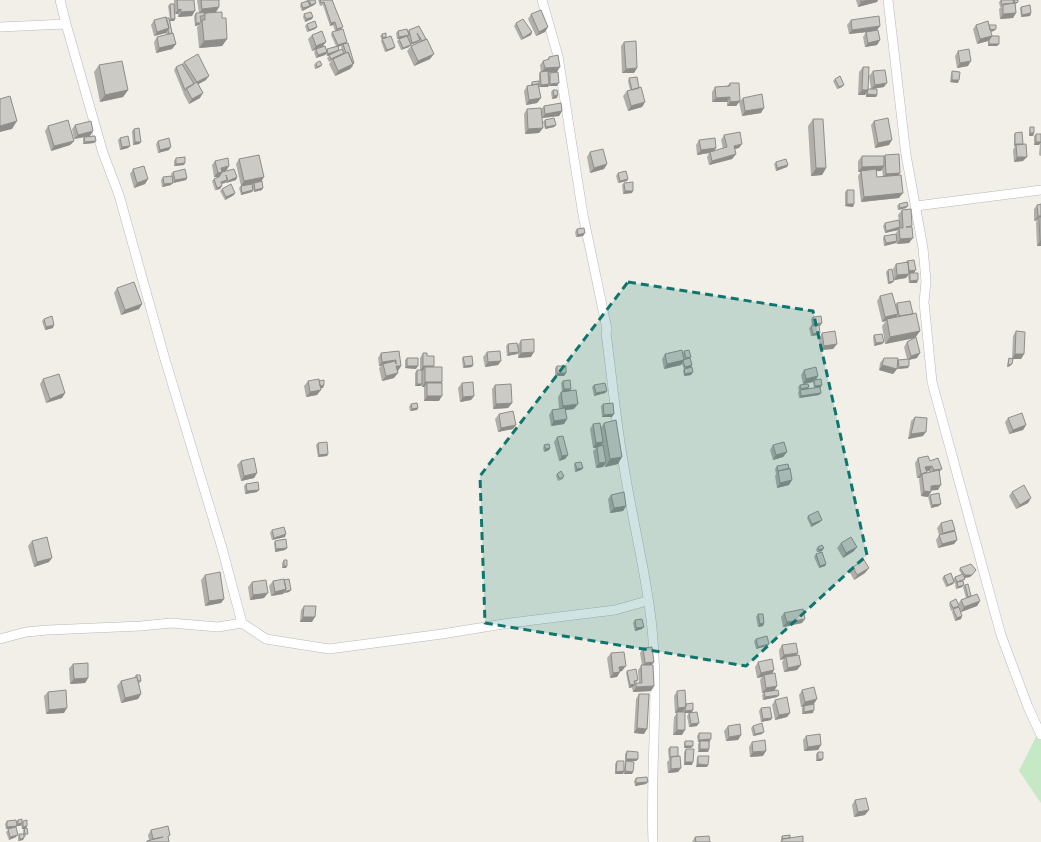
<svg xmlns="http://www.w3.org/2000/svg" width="1041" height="842" viewBox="0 0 1041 842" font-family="Mulish,sans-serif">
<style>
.green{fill:#c5e8c5}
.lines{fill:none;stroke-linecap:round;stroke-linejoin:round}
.minor-casing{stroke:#b5b8bc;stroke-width:10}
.minor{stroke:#fff;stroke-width:9}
.wall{fill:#afaea9;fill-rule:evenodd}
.shaded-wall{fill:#8f8d8a}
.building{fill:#cccac5;stroke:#8f8d8a}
.marked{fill:#0f766e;fill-opacity:0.2;stroke:#0f766e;stroke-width:3;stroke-dasharray:8 5;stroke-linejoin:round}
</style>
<rect width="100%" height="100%" fill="#f1efe8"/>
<path class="green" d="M1039,731l2,4v68l-22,-32z"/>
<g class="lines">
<defs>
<path id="minor" d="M542,0l16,56 25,159 24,114 -1,4c6,44 10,90 18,134 8,51 21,101 27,152 9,74 -1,148 2,223
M888,0l18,155 17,93 3,33 -2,21 8,80 69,253 27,72 13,28
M66,24l37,129 16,42 45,161 58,192 20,75
M0,27l66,-3 -6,-24
M916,206l125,-16
M0,639l26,-7 22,-2 93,-4 30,-3 47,4 24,-4 24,16 63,10 113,-15 68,-11 105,-13 32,-9"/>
</defs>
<use href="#minor" class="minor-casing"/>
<use href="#minor" class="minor"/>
</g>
<path class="wall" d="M174,0h20l-2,16 -14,1v-3h-3v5l-1,2h-4l2,12 4,11 -4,5 -16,4 -2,-11 3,-5 10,-2 -1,-2 -12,3 -3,-11 3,-5 12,-2 4,2 -2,-14 2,-2h4z
M197,0h22v7l-3,5 6,6 5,21 -5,7 -23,2 -2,-21 2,-2 -4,1 -1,-10 2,-3h3z
M306,0h9l1,3 -2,2 -12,6 -2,-5 1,-3 6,-2z
M318,0h15v1l8,28 -6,2 -2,-6 -3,1 -7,-21 -3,1z
M856,0h22l-1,2 -19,5z
M1001,0h17v2l-3,3 1,8 -3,5 -13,1 -1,-10 2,-2h-1l-1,-5z
M1021,7l10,6 -1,3 -9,1 -1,-8z
M304,14l9,3 -1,2 -7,3 -2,-5z
M531,14l17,13 -3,5 -9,4 -8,-17z
M851,20l29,6 -3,4 3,10 -3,5 -12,2 -2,-10 3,-5h1l-18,2 -2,-9z
M516,23l16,9 -1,3 -10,5 -7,-14z
M307,24l10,3 -2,2 -8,3 -2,-6z
M976,25h13l5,6 -4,1 2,4 7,8 -2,2h-9v-5l-11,3 -4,-15z
M419,26l11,33 -16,7 -7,-15 4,-5 8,-4v-1l-1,1 -8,3 -1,2 -8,3 -4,-9 3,-2h-3l-1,-6 2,-2h10l1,-1z
M332,32l14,11 7,23 -3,3 -15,7 -6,-12 3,-4 -3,2 -2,-4 2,-2h-2l-1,-2 -1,1 -9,3 -2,-6 2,-3 10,1 1,-1 9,-3 -5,-11zM342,45l-1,2 2,5 -5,-1 1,-1 -1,-3z
M382,34l4,3v1l9,9 -2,2 -8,3 -4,-11 1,-1 -2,-4z
M312,35l14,7 -4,5 -10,4 -4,-12z
M624,42l13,26 -3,5h-12l-1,-27z
M958,51l10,15 -11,2 -2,-12z
M549,57l8,15 -8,1v2l1,-2 7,13h-8v-1l-1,2h-9v-13l2,-2 -1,-7 3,-4 4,-1z
M184,62l22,18 -8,4 2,14 -11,6 -6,-11 1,-2 -1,1 -9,-22 2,-3 6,-3z
M316,63l4,4 -5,2 -1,-4z
M99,65l29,25 -5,7 -23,5 -6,-30z
M863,67l5,22h3l-2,-13 4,-5 11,16 -12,2 5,6 -1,2h-10v-3l-1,1h-7l1,-23z
M952,71l6,12 -8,-1 1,-8z
M629,78l10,10 6,14 -3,5 -14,4 -5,-15 4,-5 3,-1 -2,-9z
M835,79l7,8 -5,2 -4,-8z
M532,82l7,3v1l2,12 -4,5 -11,2 -2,-14 3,-5 4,-1z
M730,83l10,18 -4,5h-9v-4h-15v-10l3,-5 12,-1z
M553,90l4,8 -5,1 -1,-7z
M743,98l18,15 -19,3 -3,-14z
M544,106l18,5 -3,5 -17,2 1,10 -4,5 -14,1 -1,-20 3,-5h14z
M813,119l13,49 -4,7 -11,1 -3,-50z
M545,120l11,5 -2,2 -9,2 -2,-7z
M874,121l15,24 -14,3 -4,-23z
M75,125l21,16 -2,2 -11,1v-5l1,-2 -10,2 -2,-10z
M48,126l26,15 -4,4 -19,6 -6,-20z
M1030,127l4,6 -1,3h-4v-6z
M134,129l7,13 -2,2 -6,1 -1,-14z
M1015,133l7,12 1,16 -9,1 -1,-12 2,-4h-1v-11z
M1036,134l5,7v-1v16l-2,-1 1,-12 -1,2h-5v-9z
M724,135l15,13 -5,1 2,5 -4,5 -23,6 -2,-8 2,-4 -12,2 -1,-10 3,-5 17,8 -2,3 9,-2 -2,-9z
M120,138l10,8 -2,2 -8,2 -2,-10z
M158,141l11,9 -11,3 -2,-9z
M590,152l17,12 -3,5 -14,4 -3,-16z
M885,155l15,18 -2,2 1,23 -38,4 -3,-26 3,-5 -3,1v-11l4,-5h22zM882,169l1,8h-6l-1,-6h5z
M176,158l9,5 -1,2 -10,1v-5z
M239,159l22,22 1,9 -8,2 -1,-2 -1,2 -11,3 -2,-7 2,-2 -5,-22z
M215,161l14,5 -3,5 11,6 -1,3 -10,3v-1l-1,1 -4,1 -1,5 -5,1 -3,-9 2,-2 4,-2h-4l-2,-12z
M776,162l12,3 -1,2 -11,4 -2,-7z
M133,169l15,10 -3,5 -11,4 -4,-14z
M173,172l14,6 -1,2 -13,3 -2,-9z
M618,173l10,6 -1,2 -9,2 -2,-7z
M163,177l8,8 -9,2 -1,-7z
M624,183l8,10 -9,1 -1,-9z
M222,189l12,6 -9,5 -5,-9z
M847,190l7,14 -1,3 -8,-1v-14z
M899,204l7,4 -8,2 -1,-4z
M1041,204v42h-4l-1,-24 1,-2 -3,1v-12l3,-4z
M902,210l10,17 -3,16 -12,1 -1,-2v1l-12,3 -1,-7 1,-3 12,-2v-1l2,-3 -13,3 -2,-7 2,-3 14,-2 -1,-6z
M577,229l8,4 -2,3 -7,1 -1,-5z
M907,261l7,12h-5l-3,5 -12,2 -1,-11 3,-5 10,-1z
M888,270l4,13 -4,1 -2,-12z
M910,273l7,10h-8l-1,-7z
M117,288l25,16 -3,5 -18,6 -7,-22z
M880,296l15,9 2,-2 16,11 7,17 -5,7 2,20 -8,2 -1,8 -11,1v-2v2l-4,5 -14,-4 1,-7 4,-5 14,2 9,-1 -3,-12 3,-5 7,-4 -29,6 -3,-18 4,-5 -4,1 -5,-21z
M813,317l9,6 -2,3h-1l-1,9 -7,1 -2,-8 3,-2 -1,-7z
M44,319l9,9 -8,2 -3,-9z
M1016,331l8,23 -3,5h-8l-3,7 -3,1 1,-7 1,-2h3l1,-22z
M822,333l15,11 -4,5 -13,1 -1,-12z
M874,335l10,7 -2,2 -8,2 -1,-9z
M521,340l10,17 -13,1v-5l-1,1 -10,2 -1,-10 2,-2 10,1z
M399,351l2,15 -4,5 -3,7 -12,3 -3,-13 2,-2h-2l-1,-8 3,-5z
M684,351l7,6 -1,1 1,9 -5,1 5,7 -7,1 -1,-5 1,-2 -2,-5 -1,1 -17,4 -2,-10 3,-5 19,6 -1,-7z
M487,352l14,9 -3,4 -13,2 -2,-10z
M423,353l4,3 14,27 -2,18h-15v-14h-2v-3l-1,2h-6v-13l2,-3h3v-12z
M463,357l10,8 -1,2 -9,1 -1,-9z
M407,358l9,11 -11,-1v-8z
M557,366l9,7 -2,3h-9v-8z
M804,370l14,6 -2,4 5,7 -1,1 1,5 -2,2 -20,3 -1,-6 1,-1 -1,-4 2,-2 7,4 7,-1 -1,-6 -10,2 -2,-9z
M43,379l22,14 -3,5 -16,5 -6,-19z
M308,381h11l5,4 -1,3h-3l-3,7 -11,2 -2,-11z
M563,381l8,8 -2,2 -7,1 -1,-9z
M462,383l12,13 -3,4 -11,2 -2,-14z
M495,385l17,18 -4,5 -15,1 -1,-20z
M594,385l13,6 -2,2 -11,3 -2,-9z
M561,392l13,17 -9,1 2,9 -3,5 -13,2 -2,-11 3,-5 7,-1 -1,-12z
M411,404l7,4 -1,2 -7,1 -1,-4z
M603,404l9,13h-10l-1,-11z
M499,414l14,15 -15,3 -3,-13z
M915,417l8,19 -15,3 3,-18z
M1008,418l18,7 -3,5 -14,4 -4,-12z
M604,423l14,41 -13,3 -1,-2 -1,2 -7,1 -3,-17 3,-3h-3l-3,-19 3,-5 8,3z
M557,437l11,18 -3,4 -6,2 -5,-19z
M318,443l10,11 -1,2 -9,1 -2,-12z
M544,445l6,3 -1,2 -5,2 -1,-4z
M773,445l14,7 -4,5 -10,3 -3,-10z
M918,458l12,3 9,11 -1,18h-7l-3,7 -7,-1 -2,-17 1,-1h-3l-2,-15zM927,471h2v2h-3l1,-1z
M241,461l16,12 -3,5 -13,3 -4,-16z
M575,463l8,5 -2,2 -6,2 -1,-7z
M777,466l12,19 -12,3 -2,-12 1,-2 -1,-5z
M557,474l7,2 -1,3 -5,2 -2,-5z
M246,484l13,6 -2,2 -12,2 -1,-8z
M1012,492l19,6 -3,5 -12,6 -7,-13z
M611,495l15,11 -3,5 -13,2 -2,-14z
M930,495l9,11 -8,2 -3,-11z
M808,516l12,6 -9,5 -4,-9z
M941,523l12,8 4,9 -3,4 -16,4 -2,-8 3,-5 -2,-7z
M272,530l13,7 -13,3 -2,-7z
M32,541l17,21 -15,5 -6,-21z
M275,541l12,7 -2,2 -10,2 -1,-9z
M841,543l13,8 -11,7 -6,-10z
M818,547l4,4 -5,1 -1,-3z
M816,554l10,10 -1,2 -6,2 -5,-11z
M284,560l3,6 -1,2h-4v-5z
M853,567l16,1 -4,5 -11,7 -5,-9z
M960,568l16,2 -6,7 -6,1 1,1 -2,2 1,4 -2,2 -6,2 -1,-4 1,-1h-1l-1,-2 -1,2 -7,3 -4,-9 2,-2 9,3 2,-2 7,-2 -3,-5z
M205,575l19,24 -3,4 -16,3 -4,-26z
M284,580l7,10 -2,2 -5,1 -1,1 -12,2 -2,-10 4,-5z
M252,582l12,16 -14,2 -2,-13z
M965,585l6,11 9,5 -3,5 -16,6 -2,-6 -1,1 4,9 -1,3 -6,2 -3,-9 1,-2 -2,1 -2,-7 1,-2 8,2 3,-4 5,-2 -3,-11z
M304,606l8,16h-12l1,-12z
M784,613l18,10 -19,4 -2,-10z
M758,614l6,9 -1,3 -5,1 -2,-10z
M635,620l7,9 -7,2 -2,-8z
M756,639l13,5 -2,2 -11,3 -2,-8z
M782,645l16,8 -2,2 5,10 -4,5 -13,2 -2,-10 2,-3 -4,1 -1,-10z
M643,648l11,14 -2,3 2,21 -3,5 -18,1 -1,-4 4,-5h3l-1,-13 4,-5 -2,-12z
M611,653l11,18h-2l-3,6 -7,1 -3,-20z
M758,662l16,8 -2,4 5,12 -3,5 5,4 -2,2 -14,3 -1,-5 2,-2h-2l-2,-13 2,-3 -5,1 -2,-11z
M73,664l15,14 -3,5 -15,1 -1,-16z
M627,671l11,9 -2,3h-2l1,1 -2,3 -4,1 -3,-15z
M136,675l5,6 -1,2h-1l2,11 -3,5 -17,4 -4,-17 4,-5 14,-3z
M802,690l12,14 -6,1 5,8 -11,1v-6l1,-2 -2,1 -2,-12z
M677,691l15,22h-7l-3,22h-9l1,-18 3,-4h-2l-1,-17z
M48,692l16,21 -18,1 -2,-18z
M639,694l5,40 -10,-1 2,-34z
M775,700l15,13 -3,4 -12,3 -3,-15z
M761,708l10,12 -10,2 -2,-11z
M689,713l8,13 -8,1 -2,-11z
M728,726l13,9 -3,5 -12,1 -2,-10z
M753,726l9,8 -9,2 -2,-8z
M699,733l11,8 -1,8 -1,3h-10v-8l1,-2h-1l-1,-6z
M806,736l15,9 -3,5 -14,1 -1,-11z
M685,741l6,7h-7v-5z
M752,742l11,14 -13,1 -1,-10z
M670,747l8,9 3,12 -3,4 -10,1 -1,-11 2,-2 -1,-11z
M686,749l6,16h-8v-13z
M627,751l11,8 -2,2h-11v-7z
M818,752l3,9h-5v-7z
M698,756l9,11h-11l1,-9z
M617,761l7,8 1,-5 1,-3 6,13h-8v-2l-1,2h-8v-10z
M636,778l10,6 -11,2 -1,-5z
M855,800l10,15 -11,2 -2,-12z
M18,820l4,2 1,-1 3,7v8l-2,1 -1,3 -5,1v-4l1,-3h4v-3l1,-2h-2l-1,-4 -1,1h-3l-1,1v10l-7,3 -3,-8 3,-3h-3l-1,-5 2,-3h9z
M151,830l17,8 1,4h-23l1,-1 2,-1 -1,-5z
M782,836l8,2 13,4h-23l1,-1v-3z
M695,837l15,5h-18z"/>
<path class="shaded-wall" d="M868,0h10l-1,2 -19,5 3,-5z
M316,3l-2,2 -12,6 1,-3z
M219,7l-3,5 -17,2 3,-5z
M181,9l-3,5h-3l3,-4z
M195,11l-3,5 -14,1 3,-5z
M1016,13l-3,5 -13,1 3,-5z
M1031,13l-1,3 -9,1 1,-2z
M313,17l-1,2 -7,3 1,-3z
M171,19h4l-1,2h-4z
M335,22l-2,3 -3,1 1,-3z
M196,23h4l-1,2 -4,1z
M880,26l-4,5 -27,3 3,-4z
M317,27l-2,2 -8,3 2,-2z
M343,27l-2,2 -6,2 2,-2z
M548,27l-3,5 -9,4 3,-4z
M169,28l-3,5 -12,3 3,-4z
M996,29l-2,2 -7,1 2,-2z
M532,32l-1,3 -10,5 2,-2z
M409,35l-2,2 -10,2 2,-2z
M992,36l-4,5 -11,3 3,-5z
M227,39l-5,7 -23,2 5,-7z
M420,40l-2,2 -8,3 -1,2 -8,3 2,-2 7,-3 2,-2z
M880,40l-3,5 -12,2 3,-4z
M326,42l-4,5 -10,4 4,-5z
M347,42l-2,2 -9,4 2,-3z
M176,44l-4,5 -16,4 3,-5z
M989,44h10l-2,2h-9z
M395,47l-2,2 -8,3 2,-2z
M339,50l-2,2 -10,4 1,-2z
M327,52l-2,3 -9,3 2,-3z
M344,53l-2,2 -9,4 -4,3 2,-3z
M434,54l-4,5 -16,7 4,-5z
M971,61l-3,5 -11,2 3,-5z
M354,63l-4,6 -15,7 3,-5z
M322,65l-2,2 -5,2 2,-2z
M560,67l-3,5 -16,1 4,-5z
M637,68l-3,5h-12l4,-4z
M209,76l-3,4 -13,7 4,-5z
M952,80h7l-1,3 -8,-1z
M559,83l-2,3h-8l1,-2z
M887,83l-3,4 -13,2 4,-4z
M549,84l-1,3h-9l2,-2z
M844,85l-2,2 -5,2 2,-2z
M128,90l-5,7 -23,5 5,-7z
M862,90h6l-3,5h-7z
M203,93l-3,5 -11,6 3,-5z
M867,94l10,1 -1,2h-10z
M558,95l-1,3 -5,1 2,-3z
M730,97l-3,5h-15l4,-4z
M541,98l-4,5 -11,2 3,-5z
M740,101l-4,5h-9l3,-4z
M645,102l-3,5 -14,4 3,-5z
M764,108l-3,5 -19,3 3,-5z
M562,111l-3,5 -17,2 3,-4z
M17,121l-5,8 -12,3v-6z
M556,125l-2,2 -9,2 1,-2z
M543,128l-4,5 -14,1 3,-5z
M93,131l-3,5 -16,3 4,-4z
M1030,133h4l-1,3h-4z
M892,140l-3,5 -14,3 3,-5z
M74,141l-4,4 -19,6 3,-5z
M96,141l-2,2 -11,1 2,-2z
M135,142h6l-2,2 -6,1z
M1036,142h5l-2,3h-5z
M742,144l-3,4 -9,2 4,-4z
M1015,144h8l-2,2 -5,-1 -1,1h-1z
M130,146l-2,2 -8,2 2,-3z
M171,147l-2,3 -11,3 2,-3z
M716,148l-3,5 -3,-1 -1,1 -12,2 4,-5z
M736,154l-4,5 -23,6 3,-4z
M1017,157h10l-4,4 -9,1z
M185,163l-1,2 -10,1 2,-2z
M607,164l-3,5 -14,4 4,-5z
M788,165l-1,2 -11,4 1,-3z
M229,166l-3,5 -4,1 -3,5h-5l7,-9z
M884,166l-3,5 -23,1 4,-5z
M816,168h10l-4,7 -11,1z
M900,173l-3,5h-14l3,-4z
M237,177l-1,3 -10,3 2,-2z
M264,177l-3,5 -20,4 3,-5z
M187,178l-1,2 -13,3 2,-3z
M148,179l-3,5 -11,4 3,-5z
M628,179l-1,2 -9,2 2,-2z
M227,180l-2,3 -6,1 2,-2z
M173,183l-2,2 -9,2 2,-3z
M222,186l-2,3 -5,1 2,-2z
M263,188l-1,2 -8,2 1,-2z
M253,190l-1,2 -11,3 1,-2z
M625,191h8l-1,2 -9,1z
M235,193l-1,2 -9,5 1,-3z
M903,193l-4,5 -38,4 3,-5z
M847,204h7l-1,3 -8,-1z
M908,206l-2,2 -8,2 2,-2z
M1038,216h3v4l-2,-3 -2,3 -3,1z
M900,227l-2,3 -13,3 1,-2z
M585,233l-2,3 -7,1 2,-2z
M913,238l-4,5 -12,1 3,-5z
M897,241l-1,2 -12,3 2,-3z
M1040,241h1v5h-4z
M916,270l-2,3 -7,1 1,-3z
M909,274l-3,4 -12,2 3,-5z
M918,280l-1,3h-8l1,-2z
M894,281l-2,2 -4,1 1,-2z
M142,304l-3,5 -18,6 4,-5z
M898,314l-4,5h-7l-1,2 -4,1 3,-5z
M822,323l-2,3h-8l1,-2z
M54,325l-1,3 -8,2 1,-3z
M920,331l-5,7 -30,6 5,-7z
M820,333l-2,2 -7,1 2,-2z
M884,342l-2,2 -8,2 2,-3z
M837,344l-4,5 -13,1 4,-4z
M519,352l-2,2 -10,2 2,-3z
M534,352l-3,5 -13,1 3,-5z
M920,353l-3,5 -9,2 3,-4z
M1015,354h9l-3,5h-9z
M396,360l-4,5 -9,-1 -2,2h-2l3,-4z
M684,360l-3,5 -17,4 3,-5z
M501,361l-3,4 -13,2 3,-5z
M1012,364l-2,2 -3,1 1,-2z
M473,365l-1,2 -9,1 2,-2z
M692,365l-1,2 -7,2 1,-2z
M882,365l15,4 -4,5 -14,-4z
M396,366h5l-3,5h-5z
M407,366h11l-2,3 -11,-1z
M423,366h11l-3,4 -6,-3 -2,4h-3z
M909,366l-1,2 -11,1 2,-2z
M693,372l-2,3 -7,1 1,-2z
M398,373l-4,5 -12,3 4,-5z
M557,373h9l-2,3h-9z
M818,376l-3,5 -1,-1 -1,2 -10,2 3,-5z
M425,382h17l-3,5 -12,-4 -3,4h-2z
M417,384h5l-1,2h-6z
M324,385l-1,3 -6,1 1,-3z
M822,385l-1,2 -7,1 1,-2z
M809,387l-2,3h-7l1,-1z
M564,389h7l-2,2 -7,1z
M321,390l-4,5 -11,2 4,-5z
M607,391l-2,2 -11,3 2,-3z
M65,393l-3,5 -16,5 4,-4z
M821,393l-2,2 -20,3 2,-2z
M427,396h15l-3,5h-15z
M474,396l-3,4 -11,2 3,-5z
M512,403l-4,5 -15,1 3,-5z
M578,404l-4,5 -14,2 3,-5z
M418,408l-1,2 -7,1 2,-2z
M614,414l-2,3h-10l2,-2z
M567,419l-3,5 -13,2 3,-5z
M516,425l-3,4 -15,3 3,-4z
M1026,425l-3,5 -14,4 4,-4z
M926,432l-3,4 -15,3 3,-5z
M603,442l-3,5 -7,1 3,-5z
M550,448l-1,2 -5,2 2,-3z
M787,452l-4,5 -10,3 3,-5z
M328,454l-1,2 -9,1 1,-2z
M568,455l-3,4 -6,2 3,-5z
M622,457l-4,7 -13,3 5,-8z
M606,462l-3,5 -7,1 3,-5z
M932,466l-3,5 -7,1 3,-5z
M583,468l-2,2 -6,2 2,-3z
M942,469l-4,4 -8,2 4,-5z
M927,472l-3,5 -2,-3 -2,4h-3l4,-4z
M257,473l-3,5 -13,3 3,-5z
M792,480l-3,5 -12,3 3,-5z
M941,485l-3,5 -11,1 4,-5z
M259,490l-2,2 -12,2 2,-3z
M924,491l7,1 -3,5 -7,-1z
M1031,498l-3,5 -12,6 4,-4z
M941,504l-2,2 -8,2 1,-3z
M626,506l-3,5 -13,2 4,-5z
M822,520l-2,2 -9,5 1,-3z
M955,530l-4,4 -11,4 3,-5z
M286,534l-1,3 -13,3 2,-2z
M957,540l-3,4 -16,4 4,-4z
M857,547l-3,4 -11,7 3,-5z
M287,548l-2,2 -10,2 1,-3z
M824,548l-2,3 -5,1 2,-2z
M52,558l-3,4 -15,5 3,-5z
M826,564l-1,2 -6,2 1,-2z
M284,566h3l-1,2h-4z
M869,568l-4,5 -11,7 3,-5z
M965,575h7l-2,2 -6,1z
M954,582l-1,2 -7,3 2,-2z
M964,585l-2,2 -6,2 2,-2z
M286,589l-3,5 -12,2 4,-4z
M291,590l-2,2 -5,1 2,-2z
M268,593l-4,5 -14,2 3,-5z
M224,599l-3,4 -16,3 4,-5z
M980,601l-3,5 -16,6 3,-5z
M962,616l-1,3 -6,2 2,-3z
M303,617h12l-3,5h-12z
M805,619l-3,4 -19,4 4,-5z
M764,623l-1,3 -5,1 2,-3z
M644,627l-2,2 -7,2 1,-3z
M769,644l-2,2 -11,3 2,-2z
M798,653l-3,4h-9l-2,2 -4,1 4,-5z
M654,662l-4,5 -8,1 3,-5z
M801,665l-4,5 -13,2 4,-4z
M626,666l-4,5 -6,1 3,-5z
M774,670l-3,5h-7l-2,2 -5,1 4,-5z
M620,672l-3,5 -7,1 3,-5z
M88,678l-3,5 -15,1 4,-5z
M635,684l-2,3 -4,1 1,-3z
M654,686l-3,5 -18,1 3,-5z
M777,686l-3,5 -12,2 4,-5z
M141,694l-3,5 -17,4 4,-5z
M779,695l-2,2 -14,3 2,-3z
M817,699l-3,5 -13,3 4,-5z
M686,707l-4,5 -7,1 3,-5z
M67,708l-3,5 -18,1 3,-4z
M693,710l-1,3h-8l1,-2z
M814,710l-1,3 -11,1 2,-2z
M790,713l-3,4 -12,3 4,-5z
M772,718l-1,2 -10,2 2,-3z
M699,723l-2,3 -8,1 2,-3z
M637,728l10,1 -3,5 -10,-1z
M677,730h8l-3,5h-9z
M764,732l-2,2 -9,2 2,-2z
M741,735l-3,5 -12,1 3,-4z
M711,739l-1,2 -12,1 1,-2z
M821,745l-3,5 -14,1 4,-4z
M685,746h8l-2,2h-7z
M700,749h9l-1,3h-10z
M766,751l-3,5 -13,1 3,-5z
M626,759h12l-2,2h-11z
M818,759h5l-2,2h-5z
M685,762h8l-1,3h-8z
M698,764l10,1 -1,2h-11z
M681,768l-3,4 -10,1 3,-4z
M624,771l-1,3h-8l1,-2z
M625,771l8,1 -1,2h-8z
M648,782l-2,2 -11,2 1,-3z
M869,810l-4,5 -11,2 4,-5z
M22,823l-2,3h-4l2,-2z
M17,826l-2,2 -9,1 1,-2z
M27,826l-1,3h-4l1,-2z
M18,835l-2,2 -7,3 1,-3z
M24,838l-1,2 -5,1 2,-2z"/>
<path class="building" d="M177,0h17l1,11 -14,1v-3l-3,1z
M201,0h18v7l-17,2z
M309,0h6l1,3 -5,2z
M320,0h12l11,27 -6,2 -2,-7 -4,1 -7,-21 -3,1z
M861,0h7l-7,2z
M1001,0h12l1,3 -12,2z
M1014,0h4v2l-3,1z
M308,1l2,5 -7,2 -2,-5z
M1015,3l1,10 -13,1v-10z
M170,4h4l1,15h-4z
M1030,5l1,8 -9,2 -1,-8z
M541,10l7,17 -9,5 -8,-18z
M214,12l-9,1 -2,3h-3l1,6 -1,1h-4v-10z
M222,12v6h4l1,21 -23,2 -2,-21h3v-7z
M311,12l2,5 -7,2 -2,-5z
M879,16l1,10 -28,4 -1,-10z
M166,17l3,11 -12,4 -3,-12z
M166,18h3l3,15 -3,1 -1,-4 1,-2z
M523,19l9,13 -9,6 -7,-15z
M315,21l2,6 -8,3 -2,-6z
M988,21l4,15 -12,3 -4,-14z
M989,25h7v4l-6,1z
M419,26l7,13 -4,2 -5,-8 3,7 -8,3 -3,-13z
M343,29l4,13 -9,3 -6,-13z
M407,29l2,6 -10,2 -1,-6z
M878,30l2,10 -12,3 -2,-11z
M322,31l4,11 -10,4 -4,-11z
M173,33l3,11 -17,4 -2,-11z
M386,33v4l-3,1 -1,-4z
M391,36l4,11 -8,3 -5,-11z
M407,36l4,9 -8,3 -4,-9z
M992,36h7v8h-10v-4z
M427,39l7,15 -16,7 -7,-15z
M636,41l1,27 -11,1 -2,-27z
M348,43l6,20 -1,1 -5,-12 -2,1 -3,-9z
M325,46l2,6 -9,3 -2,-6z
M338,46l1,4 -11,4 -1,-5z
M342,49l2,4 -13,6 -2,-4z
M969,49l2,12 -11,2 -2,-12z
M348,52l5,12 -15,7 -5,-12z
M198,54l11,22 -12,6 -13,-20z
M558,55l2,12 -15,1 -2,-7 6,-2v-2z
M122,61l6,29 -23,5 -6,-30z
M320,61l2,4 -5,2 -1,-4z
M182,64l12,20 -9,6 -9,-23z
M863,67h6l-1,23h-6z
M885,70l2,13 -12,2 -2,-14z
M548,71l1,13 -8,1 -1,-13z
M952,71l8,1 -1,8h-7z
M558,72l1,11 -9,1v-11z
M840,76l4,9 -5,2 -4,-8z
M637,77l2,11 -7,2 -3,-12z
M539,81v4h-1v-1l-6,1v-3z
M197,82l6,11 -11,6 -6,-11z
M730,83h9l1,18 -10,1v-5l-14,1 -1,-11 15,-1z
M538,84l3,14 -12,2 -2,-14z
M641,87l4,15 -14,4 -4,-15z
M868,89h9v6l-10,-1z
M553,90h4l1,5 -4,1z
M762,94l2,14 -19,3 -2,-13z
M10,96l7,25 -17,5v-27z
M561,103l1,8 -17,3 -1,-8z
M541,108l2,20 -15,1 -1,-20z
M554,118l2,7 -10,2 -1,-7z
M888,118l4,22 -14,3 -4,-22z
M813,119h10l3,49h-10z
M68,120l6,21 -20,5 -6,-20z
M91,121l2,10 -15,4 -3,-10z
M1030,127h4v6h-4z
M139,128l2,14h-6l-1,-13z
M740,132l2,12 -8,2 2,8 -24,7 -2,-9 17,-5 -3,-12z
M1022,132l1,12h-8v-11z
M1036,134h5v8h-5z
M95,136l1,5 -11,1 -1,-5z
M128,136l2,10 -8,1 -2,-9z
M169,138l2,9 -11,3 -2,-9z
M715,138l1,10 -15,2 -2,-10z
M1026,144l1,13h-10l-1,-12z
M603,149l4,15 -13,4 -4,-16z
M899,154l1,19 -14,1 -1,-19z
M259,155l5,22 -20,4 -5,-22z
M862,156h22v10l-22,1z
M185,157v6l-9,1v-6z
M228,158l1,8 -8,2 1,4 -4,1 -3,-12z
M786,159l2,6 -11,3 -1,-6z
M144,166l4,13 -11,4 -4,-14z
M185,169l2,9 -12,2 -2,-8z
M234,169l3,8 -9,4 -2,-6 1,5 -6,2 1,4 -5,2 -3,-9 5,-2 3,-5z
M876,169l1,8 24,-2 2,18 -39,4 -3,-26z
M626,171l2,8 -8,2 -2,-8z
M172,176l1,7 -9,1 -1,-7z
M262,181l1,7 -8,2 -1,-7z
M633,182v9h-8l-1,-8z
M231,184l4,9 -9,4 -4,-8z
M252,184l1,6 -11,3 -1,-7z
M847,190h7v14h-7z
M907,202l1,4 -8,2 -1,-4z
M1041,204v12h-3l-1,-11z
M911,209l1,17 -6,1h6l1,11 -13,1 -1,-11h4l-1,-18z
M1039,217h2v24h-1z
M899,220l1,7 -14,4 -1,-8z
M584,228l1,5 -7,2 -1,-6z
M896,234l1,7 -11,2 -2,-7z
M914,260l2,10 -7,1 -1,-9 -1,1v-2z
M908,262l1,12 -12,1 -1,-11z
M892,269l2,12 -5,1 -1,-12z
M910,273h8v7l-8,1z
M134,282l8,22 -17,6 -8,-22z
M892,293l6,21 -13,3 -5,-21z
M910,301l3,13 -14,2 -2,-13z
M916,313l4,18 -30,6 -3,-18z
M52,316l2,9 -8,2 -2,-8z
M821,316l1,7 -9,1v-7z
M819,325l1,8 -7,1 -2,-8z
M835,331l2,13 -13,2 -2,-13z
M1016,331l9,1 -1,22h-9z
M882,334l2,8 -8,1 -2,-8z
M916,337l4,16 -9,3 -4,-14z
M534,339v13l-13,1v-13z
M517,343l2,9 -10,1 -1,-9z
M682,350l2,10 -17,4 -2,-10z
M689,350l2,7 -5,1 -2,-7z
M399,351l2,15h-5l2,7 -12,3 -3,-12 12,-3 1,3v-4l-14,2 -1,-9z
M500,351l1,10 -13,1 -1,-10z
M423,353h4v3h7v10h-11z
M472,356l1,9 -8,1 -2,-9z
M407,358h11v8h-11z
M690,358l2,7 -7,2 -2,-6 1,-1h-1z
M884,358h14l-1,11 -15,-4z
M1009,358l4,1 -1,5 -4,1z
M909,359v7l-10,1 -1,-7z
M557,366h9v7h-9z
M425,367h17v15h-17z
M692,367l1,5 -8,2 -1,-5z
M816,367l2,9 -12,3 -2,-9z
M417,370h5v14h-5z
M59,374l6,19 -15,6 -7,-20z
M319,379l2,11 -11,2 -2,-11z
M821,379l1,6 -7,1 -1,-6z
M324,380v5l-4,1 -1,-5z
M570,380l1,9h-7l-1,-8z
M473,382l1,14 -11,1 -1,-14z
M427,383h15v13h-15z
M605,383l2,8 -11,2 -2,-8z
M511,384l1,19 -16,1 -1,-19z
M808,384l1,3 -8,2 -1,-4z
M820,387l1,6 -20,3 -1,-6z
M576,390l2,14 -15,2 -2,-14z
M417,403l1,5 -6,1 -1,-5z
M613,403l1,11 -10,1 -1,-11z
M565,408l2,11 -13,2 -2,-11z
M513,411l3,14 -15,3 -2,-14z
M1022,413l4,12 -13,5 -5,-12z
M915,417l12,1 -1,14 -15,2z
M616,420l6,37 -12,2 -6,-36z
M600,423l3,19 -7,1 -3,-19z
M563,436l5,19 -6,1 -5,-19z
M327,442l1,12 -9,1 -1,-12z
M784,442l3,10 -11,3 -3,-10z
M549,444l1,4 -4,1 -2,-4z
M603,445l3,17 -7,1 -2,-16z
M928,456l2,5 8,-3 4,11 -8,1 -2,-4 -7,1 2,5 -6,2 -3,-16z
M254,458l3,15 -13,3 -3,-15z
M581,462l2,6 -6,1 -2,-6z
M788,464l1,5 -11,2 -1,-5z
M790,468l2,12 -12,3 -2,-12z
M939,470l2,15 -10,1v6l-7,-1 -2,-17z
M561,471l3,5 -4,3 -3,-5z
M258,482l1,8 -12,1 -1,-7z
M1024,485l7,13 -11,7 -8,-13z
M624,492l2,14 -12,2 -3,-13z
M939,493l2,11 -9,1 -2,-10z
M818,511l4,9 -10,4 -4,-8z
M952,520l3,10 -12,3 -2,-10z
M284,527l2,7 -12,4 -2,-8z
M955,531l2,9 -15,4 -3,-9z
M47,537l5,21 -15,4 -5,-21z
M851,537l6,10 -11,6 -5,-10z
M286,539l1,9 -11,1 -1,-8z
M822,545l2,3 -5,2 -1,-3z
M822,552l4,12 -6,2 -4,-12z
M284,560h3v6h-3z
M864,560l5,8 -12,7 -4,-8z
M971,564l5,6 -4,5h-7l-5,-7z
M220,572l4,27 -15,2 -4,-26z
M951,573l3,9 -6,3 -4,-9z
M963,574l2,5 -8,3 -2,-5z
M284,579l2,10 -11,3 -2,-11z
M289,579l2,11 -5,1 -1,-1 1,-1 -2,-9z
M266,580l2,13 -15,2 -1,-13z
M963,581l1,4 -6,2 -1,-5z
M968,584l3,12 -3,1 -3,-12z
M977,594l3,7 -16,6 -3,-7z
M956,599l3,7 -6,2 -3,-6z
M304,606h12l-1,11h-12z
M959,607l3,9 -5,2 -4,-9z
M803,609l2,10 -18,3 -3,-9z
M758,614h5l1,9 -4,1z
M642,619l2,8 -8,1 -1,-8z
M767,636l2,8 -11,3 -2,-8z
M796,643l2,10 -14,2 -2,-10z
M652,647l2,15 -9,1 -2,-15z
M624,652l2,14 -7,1 1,5 -7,1 -2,-20z
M799,655l2,10 -13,3 -2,-11z
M772,659l2,11 -13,3 -3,-11z
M88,663v15l-14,1 -1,-15z
M641,665h12l1,21 -18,1v-4h6z
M636,669l2,11 -4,1 1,3 -5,1 -3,-14z
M775,673l2,13 -11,2 -2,-13z
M136,675h4l1,6h-3l-1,-4h-1z
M137,677l4,17 -16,4 -4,-17z
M814,687l3,12 -12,3 -3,-12z
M66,690l1,18 -18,2 -1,-18z
M685,690l1,17 -8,1 -1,-17z
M778,690l1,5 -14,2 -1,-5z
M639,694h10l-2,35 -10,-1z
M787,697l3,16 -11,2 -4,-15z
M693,703v7l-8,1 1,-7z
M814,704v6l-10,2v-6z
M770,707l2,11 -9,1 -2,-11z
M677,712h8v18h-8z
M697,712l2,11 -8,1 -2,-11z
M762,723l2,9 -9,2 -2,-8z
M740,724l1,11 -12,2 -1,-11z
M699,733h12v6l-12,1z
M820,734l1,11 -13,2 -2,-11z
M765,740l1,11 -13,1 -1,-10z
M685,741h8v5h-8z
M700,741h9v8h-9z
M670,747h8v9l-8,1z
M686,749h8l-1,13h-8z
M627,751l11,1v7h-12z
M818,752h5v7h-5z
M680,756l1,12 -10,1v-12z
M698,756h11l-1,9 -10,-1z
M617,761h7v10l-8,1z
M626,761l8,1 -1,10 -8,-1z
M647,777l1,5 -12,1v-5z
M866,798l3,12 -11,2 -3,-12z
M22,819v4l-4,1v-4z
M16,820l1,6 -10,1v-6z
M27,820v6l-4,1v-6z
M168,826l2,9 -2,1 1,6h-22v-1l16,-4 -10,2 -2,-9z
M16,827l2,8 -8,2 -2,-8z
M27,828l1,6h-3l-1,-5z
M19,834h5v4l-4,1z
M790,835v3l-7,1 -1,-3z
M709,836l1,6h-14l-1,-5z
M803,836v6h-21v-3z"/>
<path class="marked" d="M628,282l185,29 54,244 -121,111 -261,-43 -5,-147z"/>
</svg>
